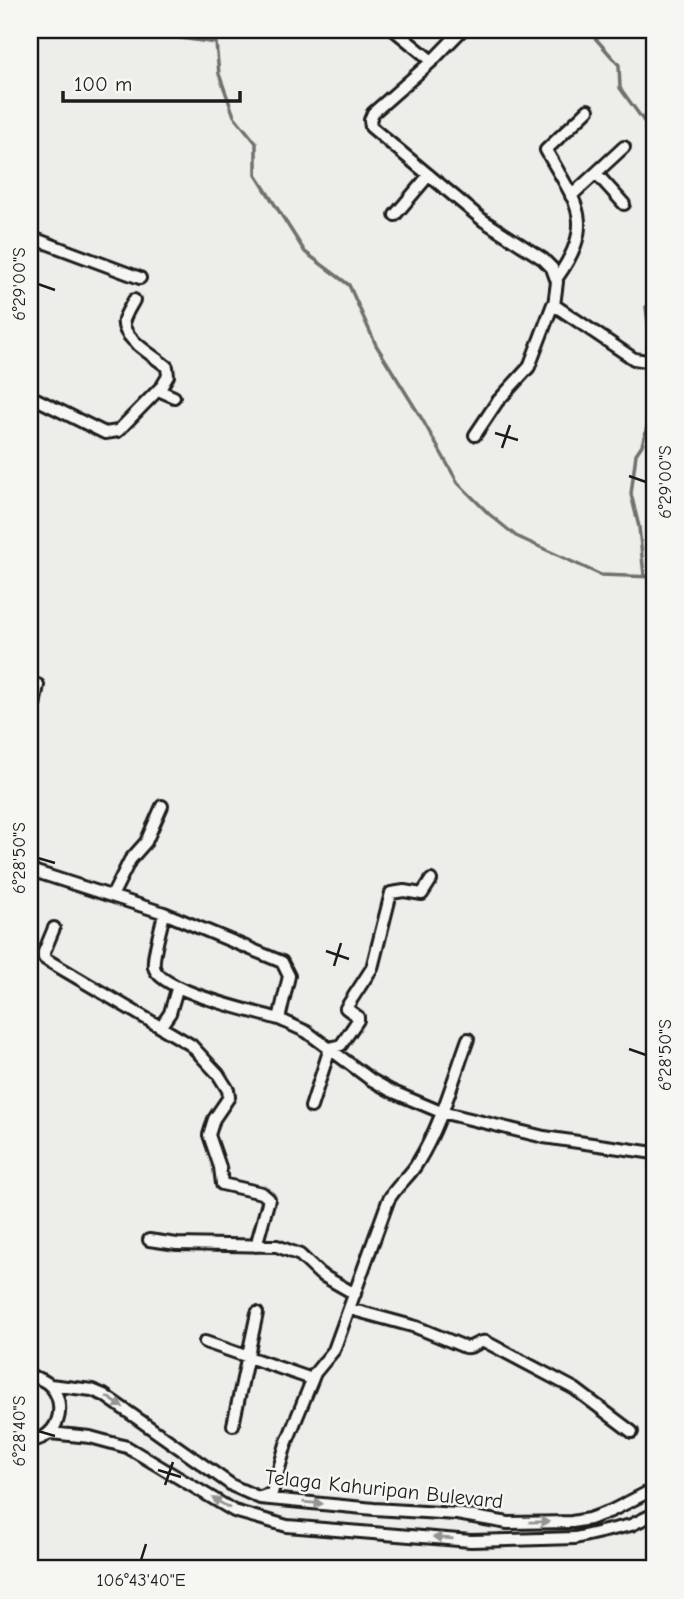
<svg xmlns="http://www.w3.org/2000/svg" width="684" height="1599" viewBox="0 0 684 1599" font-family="'Comic Neue',sans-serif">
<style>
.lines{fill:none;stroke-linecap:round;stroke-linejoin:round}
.stream{stroke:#6f6f6d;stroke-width:3.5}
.minor-casing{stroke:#1c1c1c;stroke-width:16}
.minor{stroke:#f6f6f2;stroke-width:10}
.oneway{fill:#949492}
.ticks{fill:none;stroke:#1c1c1c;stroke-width:2.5}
.labels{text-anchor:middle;stroke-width:5;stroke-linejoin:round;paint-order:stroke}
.street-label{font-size:21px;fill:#1c1c1c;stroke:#f6f6f2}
.neatline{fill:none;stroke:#1c1c1c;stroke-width:2.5}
.ticks-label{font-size:18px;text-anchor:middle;fill:#1c1c1c}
</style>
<rect width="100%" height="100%" fill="#edede9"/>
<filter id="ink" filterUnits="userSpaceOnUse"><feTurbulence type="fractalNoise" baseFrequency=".0143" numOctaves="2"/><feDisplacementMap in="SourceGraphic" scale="14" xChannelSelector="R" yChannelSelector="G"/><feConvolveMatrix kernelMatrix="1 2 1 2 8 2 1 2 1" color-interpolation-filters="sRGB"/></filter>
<g filter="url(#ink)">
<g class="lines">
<path class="stream" d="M124,30l92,13 3,31 15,42 22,27v32l49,77 44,33 27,60 46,74 36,64 31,31 27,22 85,39 53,2
M588,30l31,35 1,23 34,47
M650,337l-4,-30 8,1
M644,575l-5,-48 -8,-33 5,-40 6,-9 12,-43"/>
<defs>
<path id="minor" d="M394,30l38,31 -59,52 -3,7 1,7 113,94 59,38 9,9 5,14 -3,23 80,54 20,3
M432,61l30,-31
M596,173l28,31
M571,196l53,-49
M395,215l34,-40
M30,237l110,41
M557,278c40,-57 19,-74 -11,-128l42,-40
M158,390l16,7
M30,396l75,37 13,-2 44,-45 6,-10 -1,-9c-12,-11 -47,-29 -43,-47 2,-7 7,-14 10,-20
M475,435l22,-33 32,-35 24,-63
M30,726l8,-41
M30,870l134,43 118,49 7,14 -10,43 28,13 63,47 21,12 50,21 103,25 110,16
M112,896l18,-36 16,-18 16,-36
M164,913c-2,13 -12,42 -10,54 5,24 102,45 125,52
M54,928l-10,24v6l3,2 144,85 27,29 10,16 1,7 -15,22 -5,16 11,32 2,17 40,9 7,6 -13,47
M161,1026l9,-13 7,-24
M311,1107l19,-59 11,-3 17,-25v-3l-12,-9 26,-40 19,-75 13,-2 18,3 9,-14
M149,1240l28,4 100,2 23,9 20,19 35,20
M350,1309l66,18 49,20c9,2 12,-7 21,-5l89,47 57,43
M205,1342l107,37
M30,1377c38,2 40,60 0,64
M50,1385l42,5 12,5 129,91 27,12 114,11 83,5 51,9 64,-1 17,-3 22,-8 43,-22
M233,1425l24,-112
M50,1433l40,4 37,10 107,64 53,15 184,15 104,-3 56,-13 23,-11
M261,1497l11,-4 14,-49 29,-71 19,-23 54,-149c8,-16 22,-24 30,-39 23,-37 35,-82 50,-123"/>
</defs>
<use href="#minor" class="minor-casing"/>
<use href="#minor" class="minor"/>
</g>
<defs><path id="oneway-solid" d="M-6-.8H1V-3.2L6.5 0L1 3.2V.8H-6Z" transform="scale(1.75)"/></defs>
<g class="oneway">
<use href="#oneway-solid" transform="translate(115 1402) rotate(33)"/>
<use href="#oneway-solid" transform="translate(221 1503) rotate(-149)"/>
<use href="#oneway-solid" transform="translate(313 1503) rotate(5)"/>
<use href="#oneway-solid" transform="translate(539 1522) rotate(-1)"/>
<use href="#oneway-solid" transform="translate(443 1538) rotate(-175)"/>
</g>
</g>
<path class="ticks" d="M38,284l17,6M495,433l23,7M502,448l8,-23M629,476l17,6M38,858l17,5M326,951l23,8M334,966l7,-23M629,1049l17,6M38,1431l17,5M158,1470l23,7M165,1485l8,-23M141,1560l5,-16"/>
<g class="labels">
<g class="street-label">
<text transform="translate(384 1489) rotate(6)" y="7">Telaga Kahuripan Bulevard</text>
</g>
</g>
<rect width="684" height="1599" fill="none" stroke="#f6f6f2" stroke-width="77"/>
<path d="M63 91v10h177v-10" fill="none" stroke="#1c1c1c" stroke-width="3.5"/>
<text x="74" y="91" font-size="21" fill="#1c1c1c" stroke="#f6f6f2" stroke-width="5" paint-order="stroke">100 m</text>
<rect x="38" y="38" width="608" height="1522" class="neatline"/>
<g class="ticks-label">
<text transform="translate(19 284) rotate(-90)" y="6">6°29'00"S</text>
<text transform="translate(665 482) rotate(-90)" y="6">6°29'00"S</text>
<text transform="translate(19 858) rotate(-90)" y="6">6°28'50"S</text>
<text transform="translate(665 1055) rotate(-90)" y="6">6°28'50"S</text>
<text transform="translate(19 1431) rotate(-90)" y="6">6°28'40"S</text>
<text x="141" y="1586">106°43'40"E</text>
</g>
</svg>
